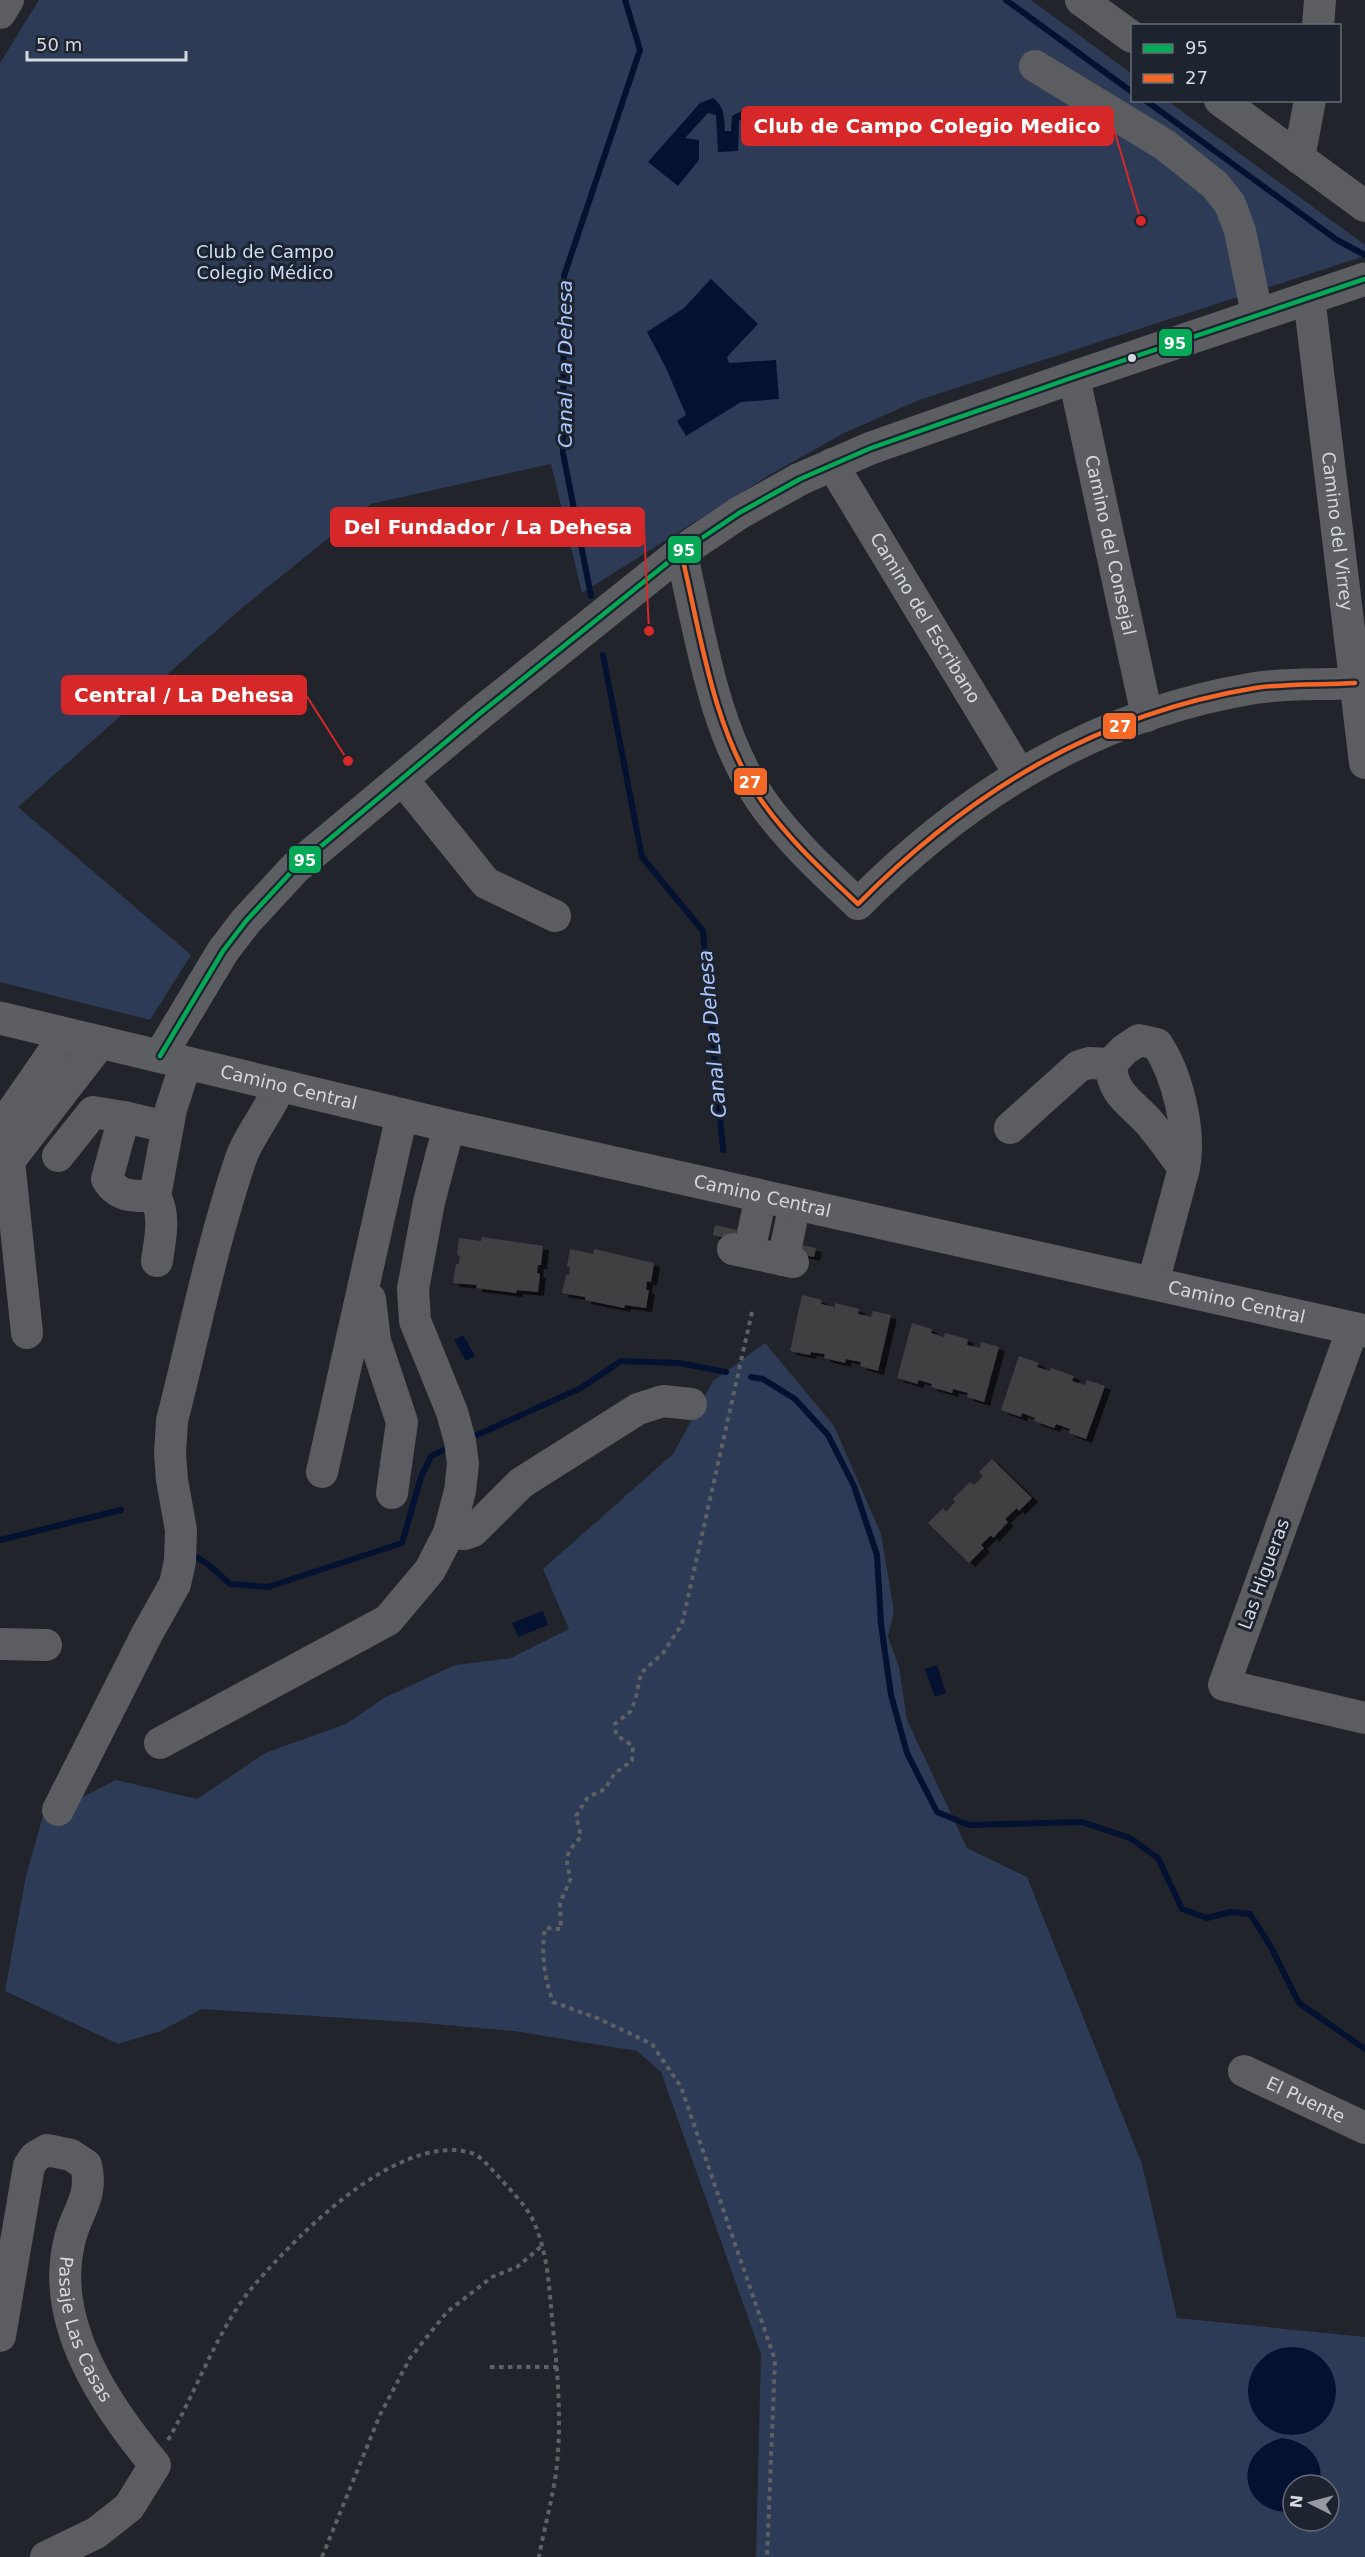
<svg xmlns="http://www.w3.org/2000/svg" width="1365" height="2557" viewBox="0 0 1365 2557" font-family="'DejaVu Sans',sans-serif">
<style>
.green{fill:#2d3b57;fill-rule:evenodd}
.water{fill:#051131}
.lines{fill:none;stroke-linecap:round;stroke-linejoin:round}
.stream{stroke:#051131;stroke-width:6}
.building{fill:#404142;filter:url(#shadow)}
.path{stroke:#5f6064;stroke-width:4;stroke-dasharray:4.5 4.5;stroke-linecap:butt}
.minor{stroke:#5b5d60;stroke-width:32}
.major{stroke:#5c5e62;stroke-width:33}
.bus-1-casing{stroke:#1d232f;stroke-width:9}
.bus-2-casing{stroke:#1d232f;stroke-width:9}
.bus-1{stroke:#06aa56;stroke-width:4.5}
.bus-2{stroke:#f36827;stroke-width:4.5}
.bus-dot{fill:#d4d9e0;stroke:#1d232f;stroke-width:2}
.labels{text-anchor:middle;stroke-width:6;stroke-linejoin:round;paint-order:stroke}
.park-label{font-size:18px;fill:#cfdef9;stroke:#1d232f}
.street-label{font-size:18px;fill:#d4d9e0;stroke:#1d232f}
.water-label{font-size:20px;font-style:italic;fill:#abc8fe;stroke:#1d232f}
.leader{fill:none;stroke:#d62828;stroke-width:2}
.callout-dot{fill:#d62828;stroke:#1d232f;stroke-width:2}
.callout{fill:#d62828;stroke:#d62828;stroke-width:2}
.callout-label{font-size:20px;text-anchor:middle;font-weight:bold;fill:#fff}
.line-badge{stroke:#1d232f;stroke-width:2}
.badge-label{font-size:16px;text-anchor:middle;font-weight:bold;fill:#fff}
</style>
<defs>
<filter id="shadow"><feDropShadow dx="6" dy="4" stdDeviation="0" flood-color="#0009"/></filter>
</defs>
<rect width="100%" height="100%" fill="#21242b"/>
<path class="green" d="M39,0h992l101,74v26l36,1 197,144v11l-446,144 -75,33 -73,41 -189,119 -31,-129 -180,40 -128,103 -225,200 173,148 -41,65 -150,-38v-919z
M765,1343l69,83 47,108 13,77 -6,26 11,30 8,53 60,128 60,29 115,287 35,154 188,19v220h-609l5,-203 -100,-282 -24,-21 -123,-20 -90,-8 -222,-14 -41,22 -43,13 -113,-53 21,-115 26,-92 27,15 37,-19 81,19 68,-46 81,-29 38,-26 71,-33 56,-7 58,-29 -26,-60 130,-115 40,-73zM1293,2485h36v36h-36z"/>
<path class="water" d="M713,98c12,9 11,19 12,33h6l1,-15 11,-6 8,6 1,6 20,3 2,4 -1,10 -7,4 -1,-5 4,-4 -4,-5 -6,5 -14,-1 -1,-12 -5,-1 -1,31 -20,1 -2,-37 -8,-2 -23,25 14,2v20l-21,26 -30,-24 52,-59z
M711,279l47,45 -31,33 2,6 47,-3 3,39 -38,3 -55,34 -9,-15 9,-6 -20,-47 -19,-36 37,-24z
M463,1335l12,21 -9,5 -12,-21z
M543,1611l5,14 -30,12 -6,-14z
M937,1665l9,28 -11,4 -10,-28z
M1248 2391a44 44 0 1 1 88 0a44 44 0 1 1-88 0Z
M1282,2438c25,3 43,20 38,47h-27v27c-54,3 -63,-61 -11,-74z"/>
<g class="lines">
<path class="stream" d="M1006,0l126,92
M1145,100l192,140 28,15
M591,596l-28,-143 1,-177 76,-226 -15,-50
M603,655l39,202 61,74 20,219
M751,1377l12,2 32,20 33,36 26,51 23,69 4,69 10,71 16,58 30,59 32,13 113,-3 48,16 28,20 24,51 25,9 23,-6 20,2 21,33 28,56 66,46
M477,1435l104,-47 40,-27 58,2 47,9
M0,1540l121,-30
M196,1557l13,8 21,19 38,3 134,-44 19,-66 10,-21 13,-6"/>
</g>
<path class="building" d="M715,1225l22,5 -2,10 -22,-5z
M482,1237l61,9 -2,19h-3l-1,8 3,1 -2,18 -21,-2 -1,3 -40,-5 1,-3 -24,-2 3,-19h3l1,-8 -3,-1 2,-17 22,3z
M797,1244l19,4 -2,9 -19,-4z
M570,1249l23,5 1,-5 60,14 -3,19 -4,-1 -1,9h3l-3,18 -21,-3 -1,3 -39,-8v-3l-23,-4 4,-18h3l1,-8 -3,-1z
M802,1295l20,5 -1,4 14,3v-4l24,6 -1,5 13,3 2,-6 18,4 -13,56 -18,-5 1,-4 -15,-3 -1,4 -21,-5 1,-4 -14,-2 -1,3 -20,-4z
M912,1323l20,6 -1,4 13,4 1,-4 23,6 -1,6 13,3 1,-6 18,5 -15,55 -17,-5 1,-4 -15,-4 -1,4 -21,-6 1,-3 -13,-4 -2,4 -20,-6z
M1019,1356l20,7 -2,4 13,4 1,-3 23,8 -2,5 13,4 2,-5 18,6 -19,53 -17,-6 1,-4 -14,-5 -2,4 -20,-7 1,-3 -13,-5 -1,4 -20,-7z
M992,1459l40,39 -13,13 -2,-3 -12,11 3,3 -15,16 -2,-3 -10,10 3,3 -15,15 -41,-40 15,-15 3,4 9,-10 -2,-3 17,-17 4,3 9,-9 -4,-4z"/>
<g class="lines">
<path class="path" d="M752,1312l-70,312 -19,29 -22,20 -6,28 -5,11 -15,12 1,11 17,11 -1,15 -17,12 -10,16 -17,8 -12,19 5,21c-15,15 -17,22 -10,41l-11,25 1,26 -16,-1c-4,27 -1,48 8,74l44,16 55,26 29,43 94,273 -8,197
M490,2367h67
M168,2440c30,-51 49,-112 88,-157 44,-50 135,-143 207,-132 17,2 23,13 35,25 11,13 26,27 34,42 17,36 17,72 21,110 5,48 9,97 3,145 -4,28 -12,56 -17,84
M322,2557l58,-142 30,-57 37,-46 45,-35 25,-10 26,-22"/>
<g class="minor">
<path d="M1081,0l51,37"/>
<path d="M0,13l8,-13"/>
<path d="M1318,26l2,-26"/>
<path d="M1035,66l130,79 50,40 15,19 10,27 17,83"/>
<path d="M1220,100l145,106"/>
<path d="M1299,158l11,-58"/>
<path id="s1" d="M1309,297l56,466"/>
<path id="s2" d="M1074,377l73,339"/>
<path id="s3" d="M832,464l187,309"/>
<path d="M681,552c20,83 31,175 80,248 27,39 62,71 97,104 111,-112 239,-190 397,-216 33,-5 68,-3 100,-5"/>
<path d="M403,780l83,103 69,33"/>
<path d="M0,1125l9,-9 57,-82"/>
<path d="M1010,1128l69,-62 10,-3 22,1"/>
<path d="M0,1137l9,24 18,172"/>
<path d="M58,1156l35,-44 31,5"/>
<path d="M0,1169l9,-8 92,-119"/>
<path d="M155,1196c-20,0 -37,2 -48,-17l17,-62 43,10"/>
<path d="M733,1249l60,13"/>
<path d="M749,1252l12,-56"/>
<path d="M783,1260l12,-56"/>
<path d="M157,1261c3,-23 9,-44 -2,-65l16,-87 15,-46"/>
<path d="M1153,1283l31,-115c7,-37 -6,-92 -27,-124l-18,-4 -15,10 -13,14c1,33 23,39 41,62 11,13 21,28 32,42"/>
<path d="M370,1299l5,42 27,81 -10,71"/>
<path d="M1353,1328l-129,357 141,33"/>
<path d="M322,1472l80,-358"/>
<path d="M449,1533l15,1 9,-3 48,-48 117,-74 25,-8 28,3"/>
<path d="M0,1644l46,1"/>
<path d="M160,1743l228,-123 42,-50 19,-37 11,-42 3,-27 -3,-23 -8,-29 -37,-91 -2,-32 16,-87 20,-76"/>
<path d="M58,1810l89,-176 28,-50 5,-23 1,-31 -9,-50 -2,-26 2,-33c22,-87 40,-177 69,-263 9,-25 29,-47 39,-73"/>
<path id="s4" d="M1244,2071l121,57"/>
<path id="s5" d="M0,2336l29,-170 6,-9 12,-7 24,5 15,10c8,34 -11,47 -17,78 -19,81 37,163 86,222l-26,42 -33,26 -50,24"/>
</g>
<g class="major">
<path id="s6" d="M0,1018l449,108 916,205"/>
<path d="M160,1056l63,-105 23,-30 49,-53 183,-153 203,-163 58,-39 61,-34 71,-31 203,-71 291,-98"/>
</g>
<defs>
<path id="bus-1" d="M160,1056l63,-105 23,-30 49,-53 183,-153 203,-163 58,-39 61,-34 71,-31 203,-71 291,-98"/>
<path id="bus-2" d="M681,552c20,83 31,175 80,248 27,39 62,71 97,104 111,-112 239,-190 397,-216 33,-5 68,-3 100,-5"/>
</defs>
<use href="#bus-1" class="bus-1-casing"/>
<use href="#bus-2" class="bus-2-casing"/>
<use href="#bus-1" class="bus-1"/>
<use href="#bus-2" class="bus-2"/>
</g>
<circle class="bus-dot" cx="1132" cy="358" r="5"/>
<g class="labels">
<g class="park-label">
<text x="265" y="258">Club de Campo<tspan x="265" dy="21">Colegio Médico</tspan></text>
</g>
<g class="street-label">
<text dy="6" stroke="none"><textPath href="#s1" startOffset="236">Camino del Virrey</textPath></text>
<text dy="6" stroke="none"><textPath href="#s2" startOffset="172">Camino del Consejal</textPath></text>
<text dy="6" stroke="none"><textPath href="#s3" startOffset="180">Camino del Escribano</textPath></text>
<text dy="6" stroke="none"><textPath href="#s6" startOffset="297">Camino Central</textPath></text>
<text dy="6" stroke="none"><textPath href="#s6" startOffset="783">Camino Central</textPath></text>
<text dy="6" stroke="none"><textPath href="#s6" startOffset="1269">Camino Central</textPath></text>
<text transform="translate(1264 1574) rotate(-70)" y="6">Las Higueras</text>
<text dy="6" stroke="none"><textPath href="#s4" startOffset="68">El Puente</textPath></text>
<text dy="6" stroke="none"><textPath href="#s5" startOffset="411">Pasaje Las Casas</textPath></text>
</g>
<g class="water-label">
<text transform="translate(565 364) rotate(-90)" y="7">Canal La Dehesa</text>
<text transform="translate(712 1034) rotate(-95)" y="7">Canal La Dehesa</text>
</g>
</g>
<path class="leader" d="M1141 221L1113 126M649 631L644 527M348 761L306 695"/>
<g class="callout-dot">
<circle cx="1141" cy="221" r="6"/>
<circle cx="649" cy="631" r="6"/>
<circle cx="348" cy="761" r="6"/>
</g>
<g class="callout">
<rect x="742" y="107" width="371" height="38" rx="6"/>
<rect x="331" y="508" width="313" height="38" rx="6"/>
<rect x="62" y="676" width="244" height="38" rx="6"/>
</g>
<g class="callout-label">
<text x="927" y="133">Club de Campo Colegio Medico</text>
<text x="488" y="534">Del Fundador / La Dehesa</text>
<text x="184" y="702">Central / La Dehesa</text>
</g>
<g class="line-badge">
<rect x="1158" y="328" width="35" height="29" rx="6" fill="#06aa56"/>
<rect x="667" y="535" width="35" height="29" rx="6" fill="#06aa56"/>
<rect x="1102" y="712" width="35" height="28" rx="6" fill="#f36827"/>
<rect x="733" y="767" width="35" height="29" rx="6" fill="#f36827"/>
<rect x="288" y="845" width="34" height="29" rx="6" fill="#06aa56"/>
</g>
<g class="badge-label">
<text x="1175" y="349">95</text>
<text x="684" y="556">95</text>
<text x="1120" y="732">27</text>
<text x="750" y="788">27</text>
<text x="305" y="866">95</text>
</g>
<rect x="1131" y="24" width="210" height="78" fill="#1d232f" stroke="#666c76" stroke-width="1.5"/>
<rect x="1143" y="44" width="30" height="9" fill="#06aa56" stroke="#666c76" stroke-width="1.5"/>
<text x="1185" y="54" font-size="18" fill="#d4d9e0">95</text>
<rect x="1143" y="74" width="30" height="9" fill="#f36827" stroke="#666c76" stroke-width="1.5"/>
<text x="1185" y="84" font-size="18" fill="#d4d9e0">27</text>
<g transform="translate(1311 2503) rotate(276)"><circle r="28" fill="#1d232f" stroke="#666c76" stroke-width="1.5"/>
<path d="M0-4.5L10 22L0 15L-10 22Z" fill="#959aa1"/>
<text y="-9" font-size="16" font-weight="bold" text-anchor="middle" fill="#d4d9e0">N</text>
</g>
<path d="M27 51v9h159v-9" fill="none" stroke="#d4d9e0" stroke-width="3"/>
<text x="36" y="51" font-size="18" fill="#d4d9e0" stroke="#1d232f" stroke-width="4.5" paint-order="stroke">50 m</text>
</svg>
